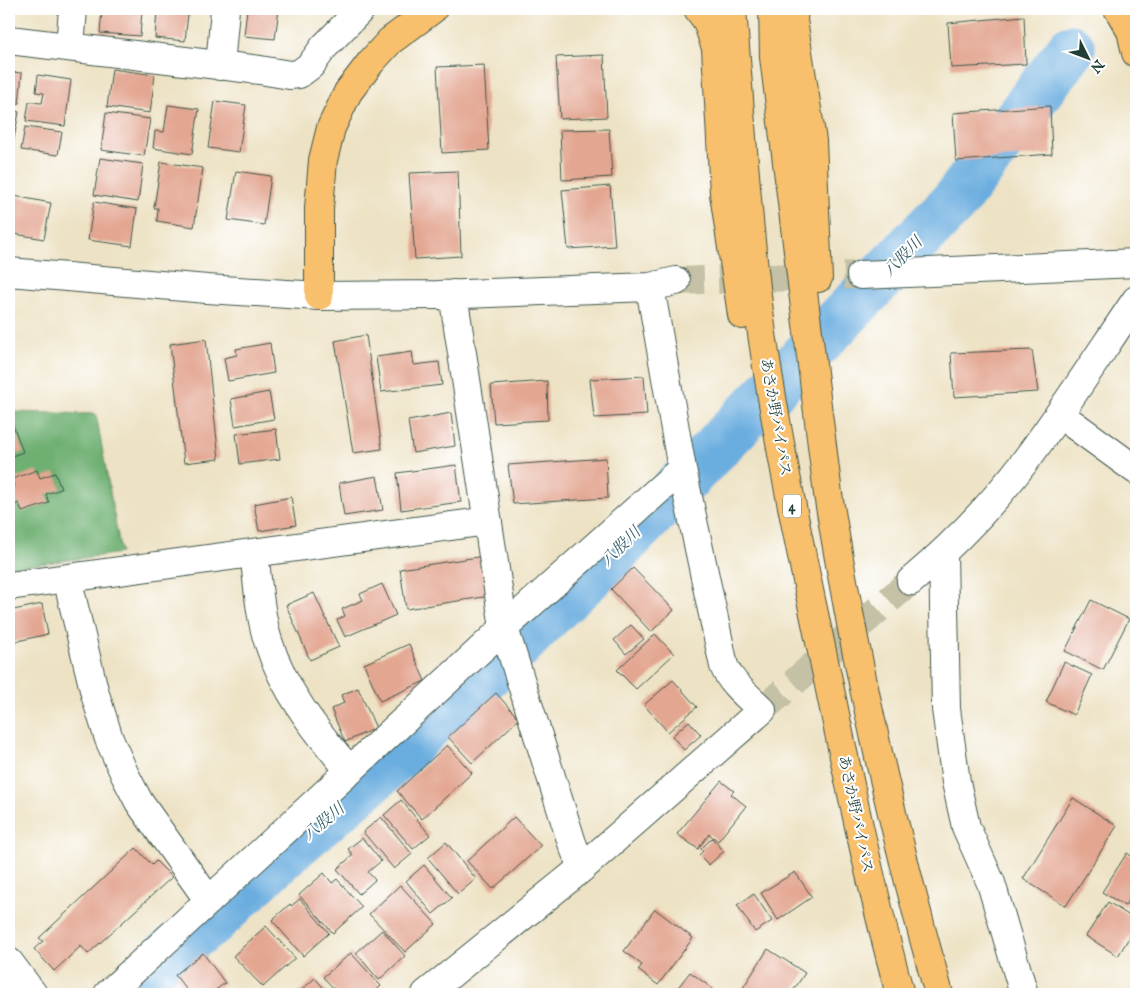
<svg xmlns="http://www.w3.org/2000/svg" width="1145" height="1003" viewBox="0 0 1145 1003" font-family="'IM FELL English','Noto Serif JP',serif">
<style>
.forest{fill:#6eb072;stroke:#467653}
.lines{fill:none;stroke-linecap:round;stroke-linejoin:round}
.river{stroke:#6aaddf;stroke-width:49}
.building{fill:#e3a691}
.minor-tunnel{stroke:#c4c1a7;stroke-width:28;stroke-dasharray:28 14;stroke-linecap:butt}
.minor-casing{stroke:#3e564a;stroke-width:30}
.highway-casing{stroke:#3e564a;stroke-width:30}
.minor{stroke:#fff;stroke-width:28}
.highway{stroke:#f8bf6c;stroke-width:28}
.labels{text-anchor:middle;stroke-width:4;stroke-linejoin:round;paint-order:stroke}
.shield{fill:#fff;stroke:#627771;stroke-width:1}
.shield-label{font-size:14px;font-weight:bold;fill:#1f3d34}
.street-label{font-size:15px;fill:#1f3d34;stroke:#fff}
.water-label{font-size:16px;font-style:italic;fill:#365f67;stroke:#fff}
</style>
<rect width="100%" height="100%" fill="#fff"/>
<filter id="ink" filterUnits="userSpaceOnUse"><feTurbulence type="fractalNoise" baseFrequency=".02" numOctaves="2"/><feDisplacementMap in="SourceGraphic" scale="10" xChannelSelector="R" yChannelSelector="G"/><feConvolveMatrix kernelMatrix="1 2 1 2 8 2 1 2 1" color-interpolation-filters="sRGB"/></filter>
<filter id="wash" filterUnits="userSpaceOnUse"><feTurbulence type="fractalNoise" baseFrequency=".0096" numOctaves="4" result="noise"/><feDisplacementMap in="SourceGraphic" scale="20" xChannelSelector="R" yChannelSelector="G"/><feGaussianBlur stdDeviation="1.12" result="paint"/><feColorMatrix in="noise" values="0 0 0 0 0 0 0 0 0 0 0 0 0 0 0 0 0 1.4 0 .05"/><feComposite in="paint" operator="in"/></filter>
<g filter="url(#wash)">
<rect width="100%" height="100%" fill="#ede2c4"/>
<path class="forest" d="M9,412l87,2 25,139 -112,15z"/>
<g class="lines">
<path class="river" d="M135,983l29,-26 50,-37 70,-66 100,-85 66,-65 49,-39 52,-53 58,-54 346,-357 116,-152"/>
</g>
<g id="blocks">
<path class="building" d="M102,9l40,2 -2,25 -40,-3z
M157,9h24v5h7l-3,27 -30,-3z
M247,9h32l-4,30 -31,-3z
M1024,16l2,48 -75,4 -3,-45z
M604,55l3,62 -47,2 -4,-62z
M484,65l5,85 -47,3 -5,-86z
M112,69l43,6 -5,38 -43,-6z
M9,72l13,1 -3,31 -10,-1z
M38,75l33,5 -6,46 -39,-5 3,-19 13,1 2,-10 -8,-1z
M215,101l31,4 -7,47 -31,-4z
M168,105l31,4 -7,45 -39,-6 2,-17 9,1z
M1050,106l2,48 -96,7 -3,-48z
M9,110l10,2 -8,42h-2z
M106,113l44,6 -6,37 -43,-6z
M25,127l37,5 -4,23 -37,-5z
M609,129l3,48 -50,3 -2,-50z
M100,158l43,6 -5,38 -44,-7z
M161,162l42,6 -9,59 -37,-6 1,-13h-4z
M236,171l35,5 -7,49 -36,-5z
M458,171l3,85 -46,3 -6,-86z
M610,186l5,60 -47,3 -6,-59z
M9,195l42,8 -7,36 -35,-6z
M94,202l43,7 -5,37 -44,-6z
M366,335l16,114 -29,4 -18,-112z
M206,339l13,120 -35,4 -14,-119z
M270,343l4,30 -46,8 -4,-23 13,-3 -1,-6z
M1032,350l6,42 -84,5 -3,-44z
M412,352l2,13 25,-3 3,23 -61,7 -5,-35z
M644,376l3,39 -53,3 -4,-39z
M547,381l1,39 -54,3 -3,-38z
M269,392l5,27 -39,7 -4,-27z
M451,413l4,33 -42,7 -5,-32z
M9,414l14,38 -14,5z
M276,429l4,30 -40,5 -4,-30z
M606,458l2,40 -95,6 -5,-39z
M456,465l5,37 -60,8 -4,-37z
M37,470l3,8 15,-5 6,16 -15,5 3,9 -27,9 -3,-9 -6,3 -4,-12v-5l5,-2 -2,-8z
M377,476l6,34 -39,6 -5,-33z
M291,497l5,28 -37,6 -5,-27z
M484,556l6,40 -84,13 -6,-40z
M633,568l41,42 -23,22 -40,-43z
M382,584l14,31 -51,22 -8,-17 8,-4 -3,-7 21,-9 -3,-6z
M314,593l25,54 -29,13 -24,-55z
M1091,600l38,19 -26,51 -38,-19z
M42,604l6,30 -39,9v-32z
M631,625l13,14 -18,15 -12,-14z
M655,634l19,20 -38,35 -19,-19z
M409,644l16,37 -45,20 -16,-37z
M1064,662l28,13 -18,40 -28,-13z
M673,680l24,27 -29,25 -24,-27z
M358,688l18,40 -31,14 -14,-33 13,-6 -3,-8z
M496,693l23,26 -47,44 -24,-26z
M689,721l12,14 -17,15 -12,-14z
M447,745l25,28 -50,46 -25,-28z
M721,781l13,10 -3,3 15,12 -28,35 -9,-7 -11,15 -21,-15z
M1073,798l44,28 -51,80 -43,-27z
M401,800l29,35 -17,14 -29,-34z
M381,817l31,37 -18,15 -31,-37z
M514,817l27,29 -48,43 -26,-28z
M362,838l19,23 -13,11 7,8 -16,14 -22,-25 16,-14 -5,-6z
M712,838l12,13 -15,14 -10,-10 4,-4 -2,-2z
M446,842l30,37 -18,15 -30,-36z
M136,848l16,17 4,-4 16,16 -84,77 -7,-8 -27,25 -20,-22 9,-8 -4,-3z
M1127,853l9,6v30l-11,17 -23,-14z
M424,865l28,33 -19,16 -27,-33z
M795,872l17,25 -34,23 -17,-27z
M324,873l8,10 5,-4 25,28 -29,26 -34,-38z
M400,885l36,39 -31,28 -36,-38z
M754,894l18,27 -17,11 -18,-27z
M1136,897v19l-8,-6z
M300,899l29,34 -26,23 -31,-36 18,-16 1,2z
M1108,902l28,18v6l-18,30 -32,-20z
M655,909l38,29 -35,47 -20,-15 4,-5 -18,-14z
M266,926l29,32 -32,29 -30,-31z
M382,930l23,26 -26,24 -23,-27z
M768,949l37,24 -14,21h-52z
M203,953l22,30 -15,11h-20l-15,-19z
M351,953l30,33 -9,8h-33l-16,-17z
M690,972l27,20 -1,2h-43z
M315,978l14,16h-32z"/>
</g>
</g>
<g filter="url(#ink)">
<use href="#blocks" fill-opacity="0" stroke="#3e564a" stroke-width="1"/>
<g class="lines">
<path class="minor-tunnel" d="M676,281l185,-6
M762,710l149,-129"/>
<defs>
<path id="minor" d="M9,40l251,30 30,5 9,-1 12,-9 13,-18 37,-38
M70,47l3,-38
M220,66l5,-57
M9,272l198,17 112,7 119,-1 212,-8 26,-6
M861,275l275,-12
M453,294l51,334 68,215 10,25
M1059,414l77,56
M254,553c4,29 5,60 14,88 16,50 48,90 82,130
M943,554l3,155 10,73 10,45 25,56 33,111
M67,578l28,116 14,45 16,36 14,27 70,99
M911,581c42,-36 82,-77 115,-121 39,-52 74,-107 110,-160
M9,586l479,-65
M9,962l24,32
M108,994l396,-366 178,-159
M426,994l156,-126 180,-158c-14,-14 -30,-25 -38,-44l-42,-197 -32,-182"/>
<path id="highway" d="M698,9l9,12 9,27 8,146 18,121
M732,9c9,108 15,218 30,325 16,110 39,219 62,327 23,111 46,223 76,333
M773,9l1,48 54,437c27,168 65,336 111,500
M794,9l-1,11 19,121 6,137
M1118,9l13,22 5,22
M319,296v-88l4,-48 8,-32 17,-36 23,-30 19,-21 43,-32"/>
</defs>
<use href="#minor" class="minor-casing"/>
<use href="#highway" class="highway-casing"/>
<use href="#minor" class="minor"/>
<use href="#highway" class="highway"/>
</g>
</g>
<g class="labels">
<rect class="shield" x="783" y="494.5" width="18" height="23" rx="4"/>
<g class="shield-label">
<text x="792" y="511">4</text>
</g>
<g class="street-label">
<text transform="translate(776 417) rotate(80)" y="5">あさか野バイパス</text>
<text transform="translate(856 814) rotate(78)" y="5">あさか野バイパス</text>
</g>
<g class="water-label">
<text transform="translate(902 256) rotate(-46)" y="6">八股川</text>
<text transform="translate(620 546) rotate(-45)" y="6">八股川</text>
<text transform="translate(323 821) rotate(-40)" y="6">八股川</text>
</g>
</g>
<rect width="1145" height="1003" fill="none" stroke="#fff" stroke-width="30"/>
<g transform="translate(1088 58) rotate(132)" stroke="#ffffff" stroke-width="4" paint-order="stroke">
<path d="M0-4L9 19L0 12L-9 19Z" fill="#1f3d34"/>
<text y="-8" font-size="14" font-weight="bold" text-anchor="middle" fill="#1f3d34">N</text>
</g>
</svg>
